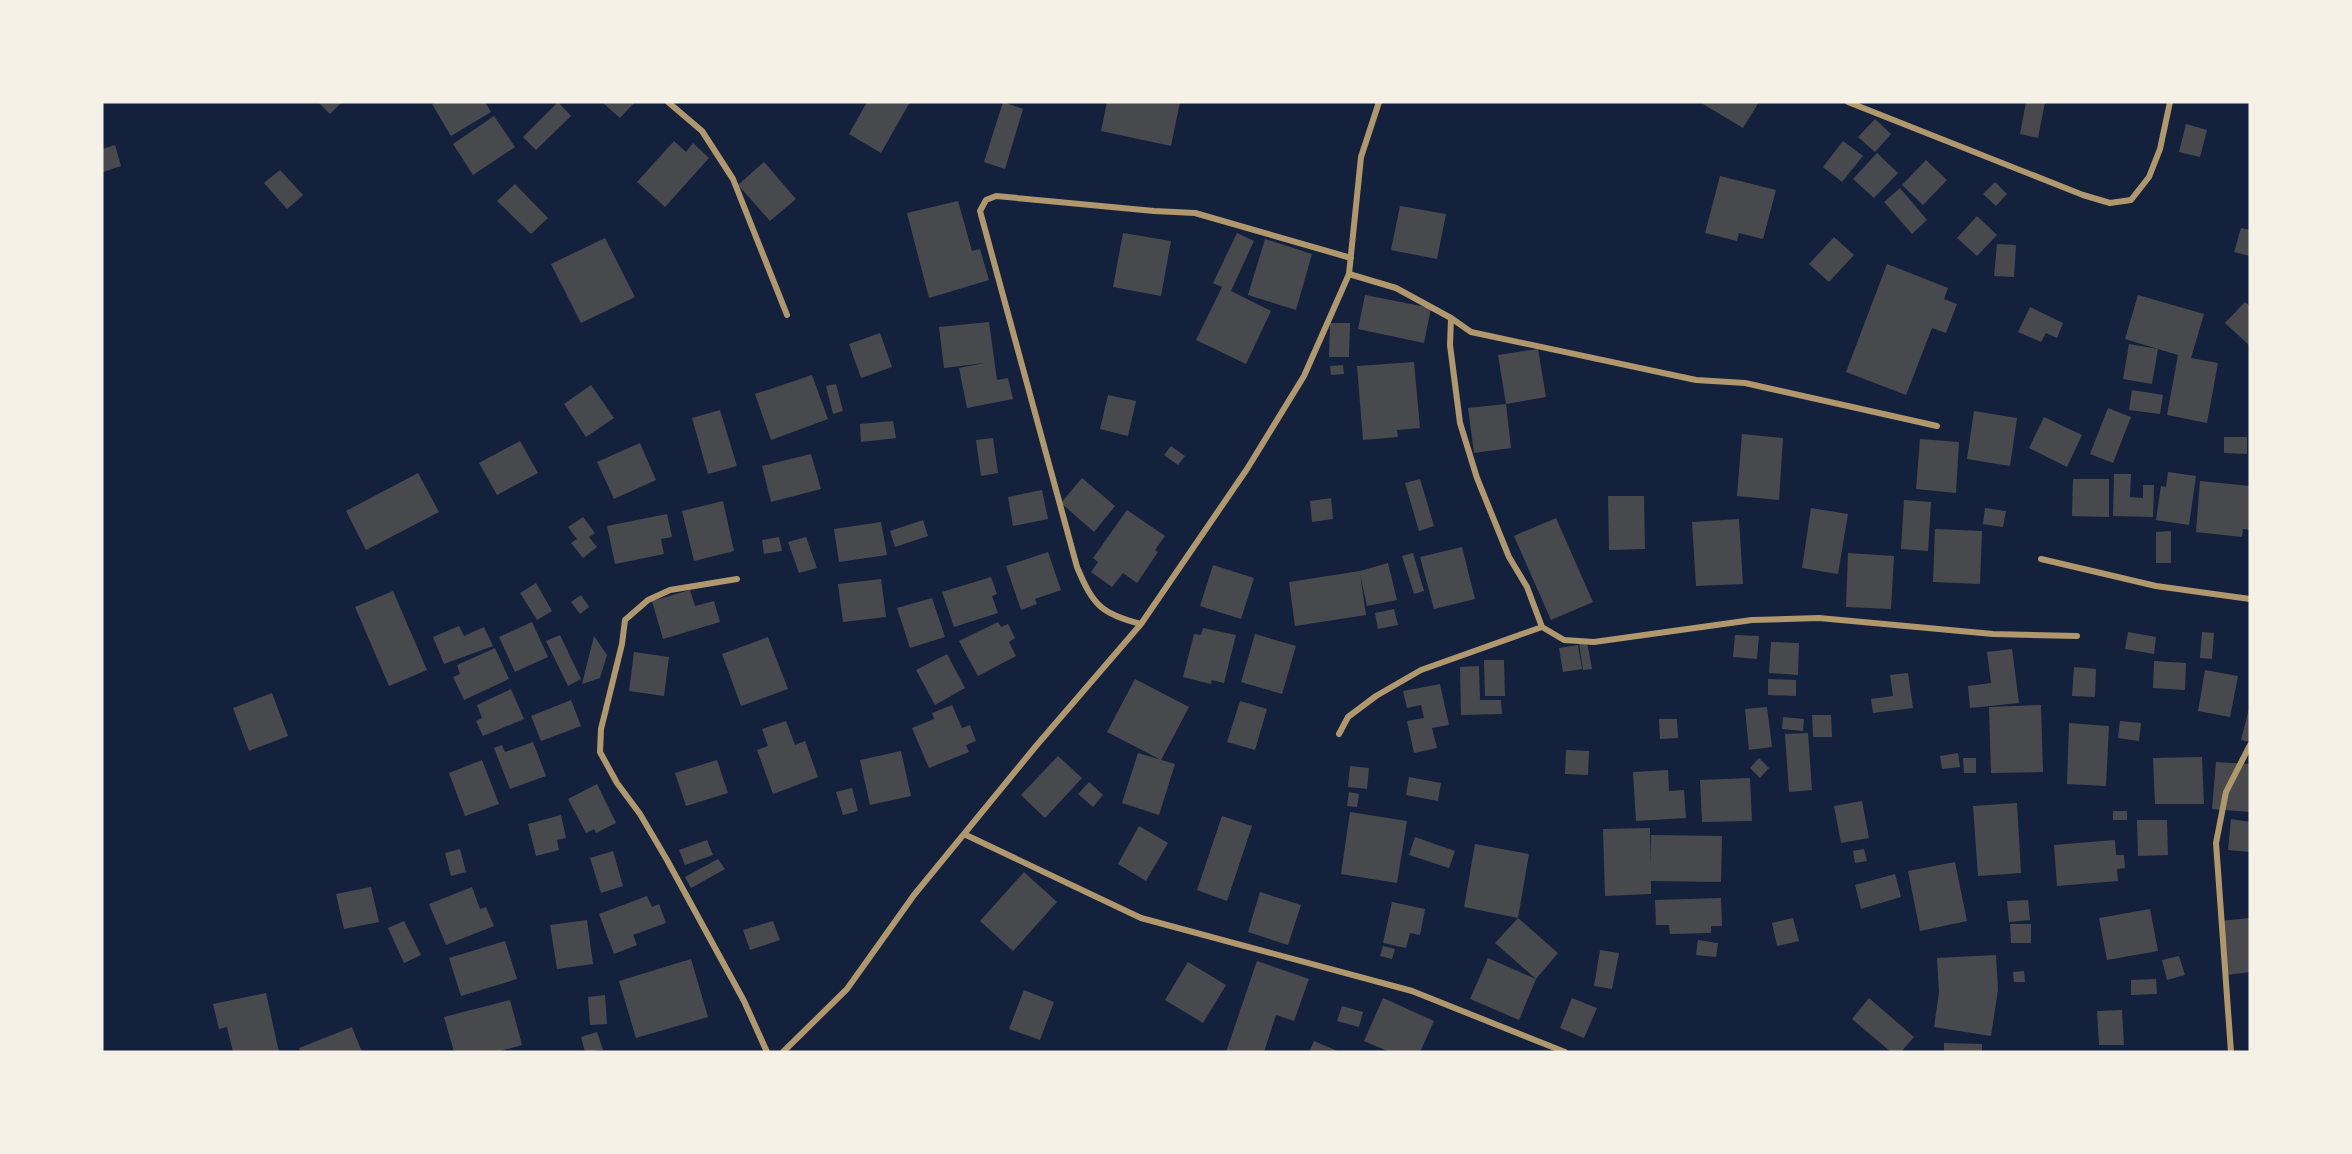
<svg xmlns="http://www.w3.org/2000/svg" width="2352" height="1154" viewBox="0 0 2352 1154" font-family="'Archivo Narrow',sans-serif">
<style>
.building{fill:#48494c}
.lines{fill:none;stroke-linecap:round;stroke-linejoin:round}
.minor{stroke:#b1986c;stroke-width:6}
</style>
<rect width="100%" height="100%" fill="#14213d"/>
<path class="building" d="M318,102h24l-12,12z
M435,102h50l6,10 -40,24 -19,-32z
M558,102l13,14 -35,34 -13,-13z
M602,102h33l-15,16z
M867,102h43l-29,51 -32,-19z
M1003,102l20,7 -18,60 -21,-7z
M1107,102h73l-9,44 -70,-15z
M1704,102h55l-16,26 -40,-24z
M2026,102h19l-7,36 -18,-4z
M494,116l21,31 -42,28 -20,-31z
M1875,119l16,15 -16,18 -17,-15z
M2186,124l21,6 -7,27 -21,-5z
M674,141l12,11 7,-9 16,15 -44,49 -28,-25z
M1843,141l20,15 -21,26 -19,-15z
M115,145l6,21 -18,6 -1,-23z
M1877,153l21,20 -24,25 -21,-19z
M1926,160l21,20 -24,25 -21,-20z
M764,162l32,37 -26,22 -32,-36z
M280,170l23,25 -16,14 -23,-26z
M1720,176l56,14 -13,49 -24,-6 -2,8 -32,-8z
M1995,182l12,12 -11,12 -13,-12z
M515,184l33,34 -17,16 -34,-33z
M1900,188l27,32 -15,14 -28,-32z
M958,201l14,50 8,-2 9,31 -60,18 -22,-85z
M1400,206l46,8 -9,45 -46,-9z
M1977,216l20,19 -20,21 -20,-18z
M2241,228l9,2v26l-16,-4z
M1123,233l48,8 -10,55 -48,-9z
M1237,233l17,8 -23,50 40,20 -25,53 -50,-24 26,-53 -9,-4z
M1834,237l20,18 -25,27 -20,-18z
M605,238l30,59 -54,26 -30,-59z
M1265,239l47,15 -16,56 -48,-15z
M1997,244l19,1 -2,32 -20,-1z
M1887,264l61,24 -4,11 13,5 -11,29 -14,-5 -26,67 -60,-23z
M1365,295l66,13 -7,35 -66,-14z
M2138,295l66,19 -13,44 27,5 -11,60 -40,-8 11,-60 -53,-16z
M2245,302l5,4v40l-25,-23z
M2030,307l33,16 -6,15 -11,-5 -5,9 -23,-10z
M989,322l8,58 11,-2 5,21 -46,9 -8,-40 25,-5 -40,5 -5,-41z
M1330,323h20l-1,34h-20z
M880,333l12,34 -31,11 -12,-34z
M2129,344l29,5 -6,35 -29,-5z
M1538,349l8,48 -40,7 -8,-49z
M1414,362l6,66 -23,2 1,7 -35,3 -6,-74z
M1343,365l1,9 -13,1 -1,-9z
M812,375l16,44 -57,21 -16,-46z
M836,384l7,27 -10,3 -7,-28z
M591,385l23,33 -28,19 -22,-33z
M2132,390l31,5 -3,19 -31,-4z
M1108,395l28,6 -8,35 -28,-7z
M1506,404l5,44 -37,5 -6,-45z
M2108,408l23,9 -18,46 -23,-9z
M720,410l17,56 -29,8 -16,-56z
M1974,411l43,7 -7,48 -43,-7z
M2044,417l38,18 -15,32 -38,-19z
M893,421l3,17 -35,4 -1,-18z
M1742,434l41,4 -4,62 -42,-4z
M2224,437h23v17l-23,-1z
M993,438l5,35 -17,3 -5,-36z
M1920,439l39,3 -3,51 -40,-4z
M520,441l18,32 -41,22 -18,-32z
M640,443l16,37 -42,19 -17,-37z
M1171,446l14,10 -7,9 -14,-10z
M811,454l10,35 -50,13 -9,-36z
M2168,472l28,4 -7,49 -33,-5 5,-34 5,1z
M418,473l21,39 -73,38 -20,-39z
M2114,474h17l-1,23 13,1v-13h11l-1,32 -40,-1z
M1082,478l33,28 -21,26 -33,-29z
M1420,479l14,47 -15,5 -14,-48z
M2073,479h36v38l-37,-1z
M2200,481l50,5v44l-7,-1 -1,8 -46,-5z
M1042,490l6,29 -35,7 -5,-29z
M1608,496h36l1,53 -36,1z
M1331,498l2,21 -21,3 -2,-21z
M1904,500l27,2 -3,49 -27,-2z
M723,501l11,50 -40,10 -12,-50z
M1811,508l37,6 -10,60 -36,-6z
M1985,508l21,3 -3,16 -20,-3z
M1127,510l38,26 -10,14 3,2 -21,31 -14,-10 -11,14 -21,-15 7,-10 -5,-4z
M667,514l5,23 -11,2 3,15 -49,10 -8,-38z
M583,517l12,16 -6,4 8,10 -14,11 -12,-15 6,-4 -9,-12z
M1556,518l37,84 -42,18 -37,-84z
M1739,519l4,65 -47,2 -4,-64z
M923,520l5,16 -33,11 -5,-16z
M881,522l6,33 -48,7 -5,-33z
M1935,529l47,2 -2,53 -47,-2z
M2171,531v32h-15v-31z
M779,537l3,14 -18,3 -2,-14z
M806,537l11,31 -18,5 -11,-31z
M1462,547l13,52 -41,10 -14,-52z
M1048,552l13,38 -26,9 2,5 -16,6 -15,-44z
M1413,553l11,38 -10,3 -12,-38z
M1848,553l46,3 -3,53 -45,-2z
M1388,563l9,37 -30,6 -7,-32 6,41 -71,11 -6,-44 71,-11z
M1213,565l41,13 -13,41 -41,-13z
M991,577l6,17 -5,2 6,17 -44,14 -12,-35z
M881,579l5,38 -43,5 -5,-38z
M536,583l16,28 -15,9 -17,-27z
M690,590l5,16 19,-5 6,21 -57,17 -11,-38z
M393,591l34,79 -38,16 -34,-79z
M581,595l8,12 -9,7 -9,-12z
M932,598l13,39 -35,11 -13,-40z
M1394,609l4,16 -20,4 -3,-16z
M532,622l16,35 -33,15 -16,-35z
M998,622l3,5 7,-3 7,14 -6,4 7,14 -38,20 -19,-35z
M459,626l5,10 20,-9 9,19 -49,18 -11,-27z
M1203,628l33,7 -12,48 -12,-3 -1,4 -28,-7 11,-43 7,1z
M2128,632l28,5 -2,17 -29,-5z
M2202,632l12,1 -2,26 -12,-1z
M1255,634l41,12 -14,48 -41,-12z
M560,635l21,44 -13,7 -22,-45z
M1735,635l24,1 -2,23 -24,-2z
M594,636l13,19 -7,23 -18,6z
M768,637l20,52 -47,17 -19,-52z
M1587,642l5,27 -9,1 -4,-27z
M1771,642l28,1 -1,32 -29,-2z
M1578,645l4,24 -19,3 -4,-24z
M495,648l14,31 -45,21 -11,-23 7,-3 -3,-9z
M2012,649l7,54 -49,5 -2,-22 23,-3 -4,-31z
M634,652l35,5 -5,39 -35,-5z
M947,654l18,34 -30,17 -19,-35z
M1484,660h20l1,36h-20z
M2154,661l32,2 -1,27 -32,-2z
M1479,666l1,34h21l1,14 -41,1 -1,-48z
M2074,667l22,2 -1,28 -23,-1z
M2205,670l33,6 -8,41 -32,-6z
M1908,673l5,35 -40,5 -2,-14 22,-3 -3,-21z
M1135,679l54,28 -28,53 -54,-28z
M1768,679l28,1v16l-28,-1z
M1440,684l9,41 -17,3 5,20 -23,5 -7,-32 17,-3 -3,-13 -14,3 -4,-17z
M511,689l13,30 -41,17 -7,-15 6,-3 -5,-13z
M272,693l16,43 -39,15 -16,-43z
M571,700l10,26 -40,15 -10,-25z
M1240,701l27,8 -12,41 -28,-8z
M952,705l10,23 8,-3 6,16 -10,4 3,7 -40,16 -17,-40 22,-9 -2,-6z
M2041,705l2,67 -52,1 -2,-66z
M1767,707l5,40 -23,3 -4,-41z
M2249,709h1v33l-9,-2z
M1812,715h19l1,22h-19z
M1783,717l21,2 -1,12 -21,-2z
M1659,719h18l1,19 -18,1z
M786,721l9,24 10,-4 13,36 -45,17 -16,-44 11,-4 -6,-17z
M2120,721l21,2 -2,18 -21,-3z
M2069,723l40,3 -3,60 -39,-2z
M1808,733l4,57 -23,2 -4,-58z
M533,742l13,34 -36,13 -16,-41 8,-3 3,7z
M1566,750l23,1 -1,24 -23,-1z
M901,751l10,45 -41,9 -10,-45z
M1138,753l37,11 -16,51 -37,-12z
M1958,753l2,14 -18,2 -2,-13z
M1058,756l24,22 -37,40 -24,-23z
M2202,757l2,47h-49l-2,-46z
M1759,758l10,10 -9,10 -10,-10z
M1963,758h13v15h-12z
M482,760l17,44 -34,12 -16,-43z
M717,760l11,33 -42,13 -11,-33z
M2216,762l34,2v48l-38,-3z
M1350,766l19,2 -2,21 -19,-2z
M1668,770l1,21 15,-1 2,28 -50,3 -3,-49z
M1409,777l32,6 -3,18 -32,-6z
M1750,778l2,43 -50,1 -2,-42z
M1089,782l14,13 -10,12 -15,-13z
M597,784l19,39 -20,10 -2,-4 -8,4 -18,-34z
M852,788l6,23 -15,4 -7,-23z
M1349,792l10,2 -2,13 -10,-1z
M1862,801l7,37 -28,5 -7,-37z
M2017,803l4,70 -43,3 -5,-70z
M2113,811h14v9h-14z
M1350,812l57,9 -10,62 -56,-9z
M561,815l5,23 -9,2 2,10 -23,6 -8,-32z
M1222,816l30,10 -25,75 -30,-11z
M2231,819l19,3v30l-22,-2z
M2137,820h30l1,35 -30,1z
M1139,826l29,17 -22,38 -28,-17z
M1650,828v36l1,-29 71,1 -1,46 -70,-1v13l-46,2 -2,-67z
M1415,837l40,14 -6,17 -40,-13z
M707,840l6,15 -28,10 -6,-15z
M2115,840l1,15h8l1,13 -8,1 1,12 -61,5 -3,-41z
M1475,844l54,10 -11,64 -54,-11z
M460,849l6,23 -15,4 -6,-23z
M1864,849l3,12 -12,2 -2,-12z
M613,851l10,35 -22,7 -11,-35z
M718,859l7,10 -34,19 -6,-11z
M1955,862l12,59 -47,10 -12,-60z
M1024,872l33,30 -44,49 -33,-30z
M1895,874l6,23 -40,12 -6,-24z
M371,887l8,35 -35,7 -8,-35z
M472,887l8,22 6,-2 8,19 -48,19 -17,-41z
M1260,892l41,13 -13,40 -40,-13z
M647,896l5,11 7,-3 7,19 -33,12 4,10 -23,9 -15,-40z
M1721,898l1,28h-11v7l-41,1 -1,-9h-13l-1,-25z
M2028,900l2,20 -21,2 -2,-21z
M1392,902l33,7 -5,26 -10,-2 -4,15 -23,-5z
M2150,909l8,42 -51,9 -8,-42z
M1518,918l40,35 -22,26 -41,-36z
M1793,918l6,23 -22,5 -5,-23z
M2250,918v54l-23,3 -7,-54z
M587,920l6,44 -36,5 -7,-44z
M404,921l17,34 -17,8 -16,-35z
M773,921l7,19 -30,10 -7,-20z
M2010,924h21v19h-20z
M1698,940l20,3 -2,14 -20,-2z
M505,941l12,38 -56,17 -12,-38z
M1383,946l12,3 -3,10 -12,-3z
M1600,950l19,3 -7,36 -18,-3z
M1996,955l2,35 -7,46 -57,-9 5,-34 -2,-35z
M2179,956l6,19 -18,5 -5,-20z
M1488,958l48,21 -17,41 -49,-21z
M691,959l17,58 -72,21 -17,-57z
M1257,961l52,18 -15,42 -18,-6 -12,37h-38z
M1188,962l38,23 -23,38 -38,-23z
M2024,971l1,11h-11l-1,-10z
M2156,979l1,15 -26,1v-15z
M1024,990l30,12 -14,38 -31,-11z
M266,993l13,59h-46l-6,-25 -8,2 -6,-25z
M605,995l2,29 -17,1 -2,-28z
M1383,998l51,23 -14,31h-30l-26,-11z
M1572,998l25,10 -13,30 -24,-10z
M1869,998l45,39 -13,15h-10l-39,-33z
M510,1000l12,45 -25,7h-43l-10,-35z
M1342,1006l21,6 -4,15 -22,-6z
M2122,1010l2,35h-25l-2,-34z
M352,1027l10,25h-61l-2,-4z
M597,1032l6,18 -18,2 -4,-15z
M1314,1041l26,11h-31z
M1944,1043l38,1v8h-38z"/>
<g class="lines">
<path class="minor" d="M668,102l34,29 31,48 54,136
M1848,102l235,93 27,8 21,-3 18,-23 11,-28 10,-47
M1349,274l47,14 55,30 20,14 225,48 49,3 192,43
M1451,318l-1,27 10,78 17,55 32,79 18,30 15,40 22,13 30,2 158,-22 67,-2 174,16 84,2
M2041,559l115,27 94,13
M737,579l-67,11 -22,10 -23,20 -3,24 -21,85 -1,23 17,31 23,31 27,46 77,141 23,51
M1141,624c-40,-10 -48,-19 -64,-57l-97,-356 6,-11 10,-4 158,15 41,2 156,45
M1339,734l9,-17 28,-21 45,-26 121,-43
M966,835l175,83 271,73 153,61
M783,1052l64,-63 67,-94 122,-149 105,-122 106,-155 57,-93 45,-102 12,-117 18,-55
M2231,1052l-15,-209 10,-51 24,-47"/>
</g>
<rect width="2352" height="1154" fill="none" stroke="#f6f1e7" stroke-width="207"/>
</svg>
